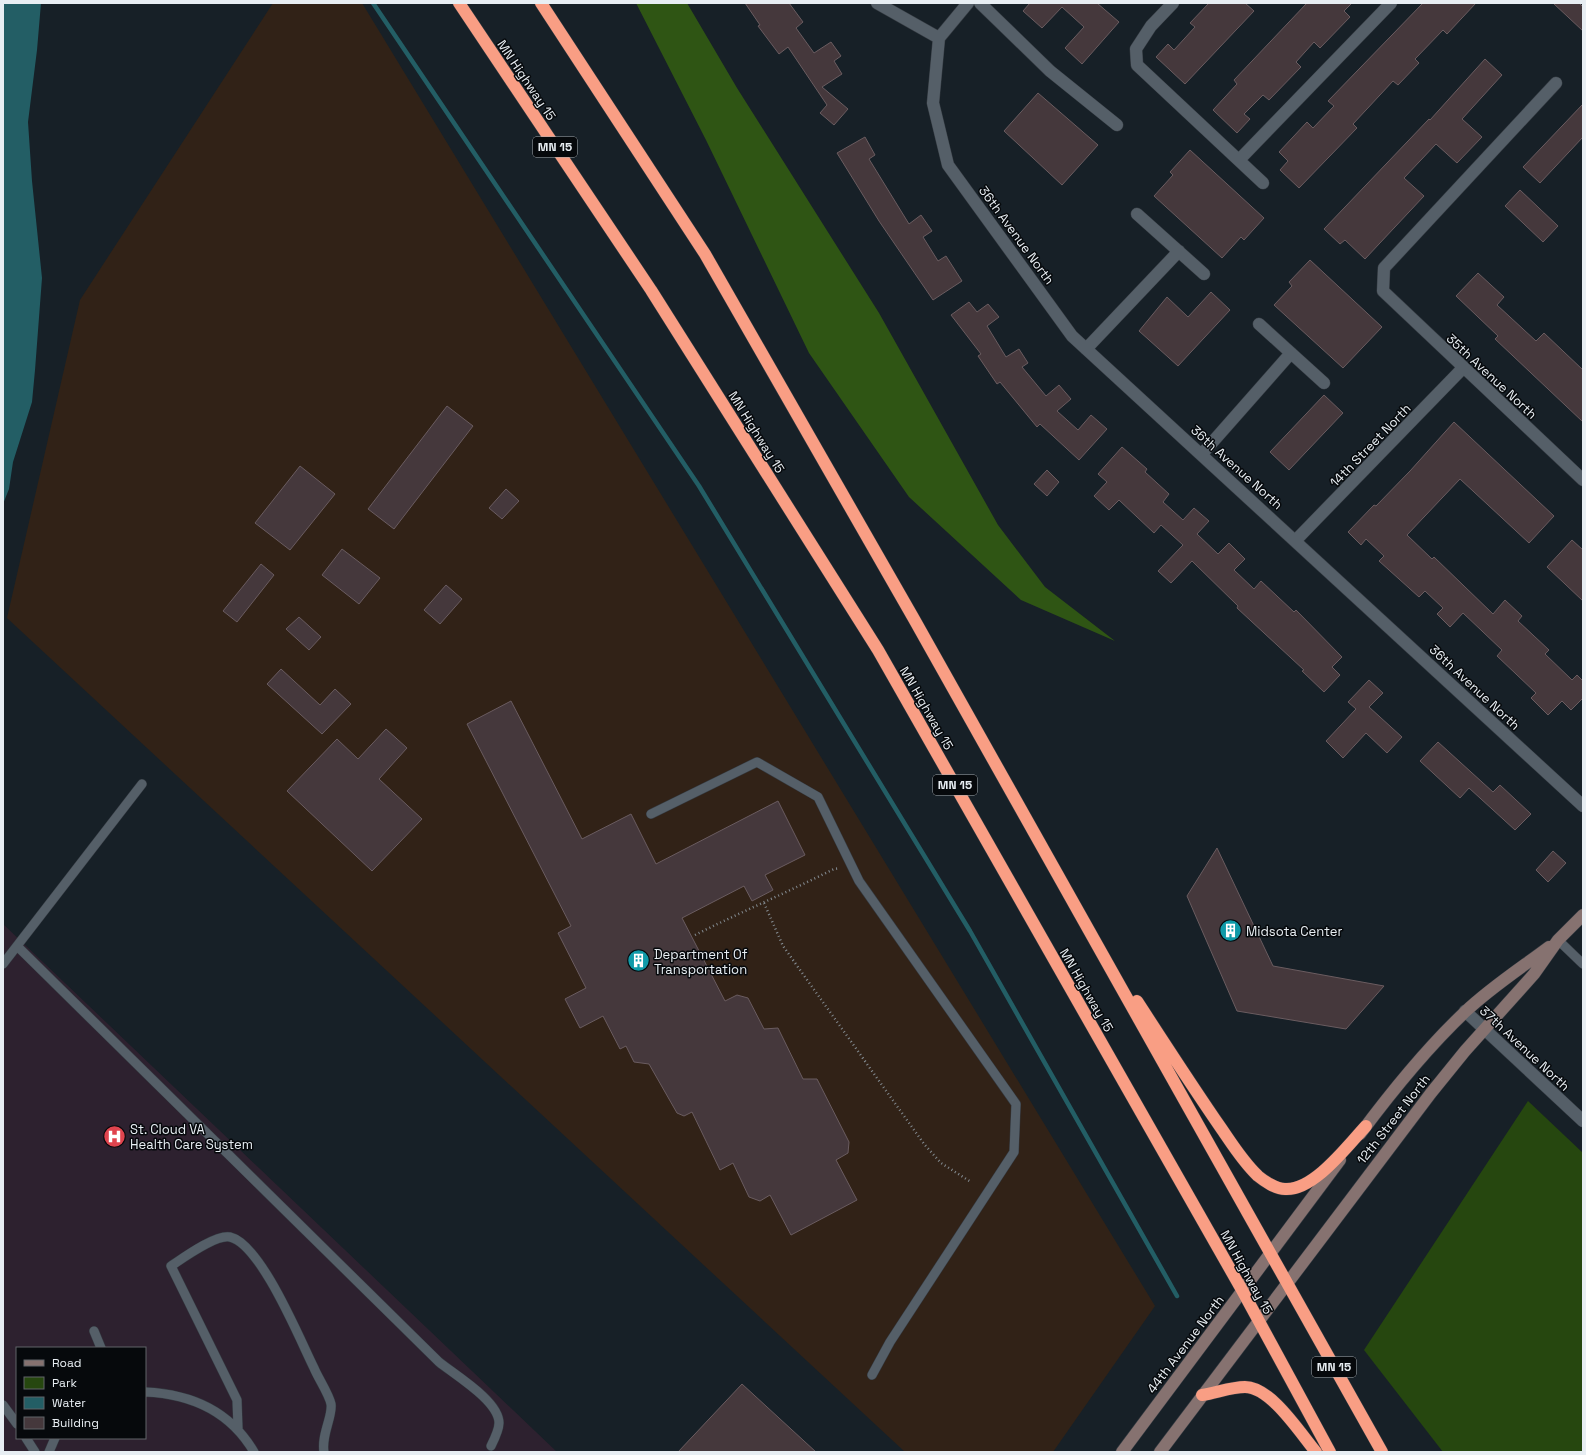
<svg xmlns="http://www.w3.org/2000/svg" width="1586" height="1455" viewBox="0 0 1586 1455" font-family="'Space Grotesk',sans-serif">
<style>
.industrial{fill:#312217}
.medical{fill:#2d212f;fill-rule:evenodd}
.green{fill:#26470f}
.forest{fill:#2f5514}
.water{fill:#235e65}
.lines{fill:none;stroke-linecap:round;stroke-linejoin:round}
.stream{stroke:#235e65;stroke-width:4.5}
.building{fill:#45383c;stroke:#6a5c60}
.lane-casing{stroke:#353b42;stroke-width:10}
.street-casing{stroke:#353b42;stroke-width:13}
.secondary-casing{stroke:#353b42;stroke-width:13}
.highway-casing{stroke:#353b42;stroke-width:13}
.path{stroke:#848c92;stroke-width:2.5;stroke-dasharray:1 3;stroke-linecap:butt}
.lane{stroke:#555f68;stroke-width:9}
.street{stroke:#555f68;stroke-width:12}
.secondary{stroke:#867270;stroke-width:12}
.highway{stroke:#f99e84;stroke-width:12}
.labels{text-anchor:middle;stroke-width:3;stroke-linejoin:round;paint-order:stroke}
.shield{fill:#06090c;stroke:#a4a9ae;stroke-width:1}
.shield-label{font-size:12px;font-weight:bold;fill:#e8eef3}
.street-label{font-size:13px;fill:#e8eef3;stroke:#06090c}
.poi-label{font-size:13px;fill:#e8eef3;stroke:#06090c;text-anchor:start}
</style>
<rect width="100%" height="100%" fill="#172027"/>
<path class="industrial" d="M273,3h89l793,1303 -102,146h-148l-898,-834 73,-318z"/>
<path class="medical" d="M3,924l554,528h-554zM17,1348h128v90h-128z"/>
<path class="green" d="M1528,1101l55,52v299h-140l-79,-102z"/>
<path class="forest" d="M636,3h51l50,85 142,225 119,212 47,62 70,54 -94,-41 -112,-103 -100,-144 -103,-213z"/>
<path class="water" d="M3,3h38l-4,47 -9,72 4,59 10,97 -7,92 -3,32 -19,60 -4,27 -6,15z"/>
<g class="lines">
<path class="stream" d="M373,3l326,483 271,445 207,365"/>
</g>
<path class="building" d="M745,3h44l14,19 -7,6 18,25 17,-11 10,14 -7,5 8,13 -20,13 26,22 -14,16 -14,-12 7,-8 -39,-58 -9,7 -21,-28 2,-1z
M1030,3h67l22,19 -37,42 -17,-16 19,-21 -22,-20 -20,21 -19,-17z
M1209,3h36l9,8 -69,73 -29,-27 12,-13 6,6 21,-23 -5,-4z
M1307,3h45l-8,8 6,6 -30,31 -6,-6 -18,20 5,5 -32,33 -6,-5 -19,19 6,5 -13,14 -24,-23 24,-26 -3,-4z
M1423,3h53l-29,31 -4,-4 -28,29 4,4 -21,22 -5,-4 -40,43 4,4 -58,60 -19,-18 8,-9 -9,-9 28,-30 6,6 21,-22 -6,-5z
M1553,3h26l4,4v24z
M1485,59l17,16 -40,44 20,18 -25,26 -21,-19 -32,34 20,18 -59,63 -20,-19 -5,4 -16,-15 105,-110 1,1z
M1038,93l60,52 -36,40 -58,-54z
M1583,104v33l-43,46 -17,-16z
M865,137l10,18 -6,4 40,65 12,-9 11,16 -9,6 15,24 8,-5 16,25 -29,19 -54,-79 -42,-68z
M1190,150l74,68 -20,22 -3,-3 -19,21 -68,-62 19,-21 -3,-3z
M1520,190l38,36 -15,16 -38,-36z
M1310,260l72,67 -39,41 -69,-63 18,-19 -3,-4z
M1478,273l26,24 -7,8 39,36 8,-8 39,37v52l-88,-83 3,-3 -42,-40z
M1211,292l19,18 -52,56 -39,-35 28,-34 21,20z
M969,302l8,10 11,-8 11,13 -12,9 19,31 13,-8 9,14 -6,4 24,29 13,-11 12,14 -14,12 21,19 13,-15 16,14 -28,31 -39,-36 -3,3 -37,-45 -3,2 -19,-28 3,-2 -30,-39z
M1324,395l19,18 -54,57 -19,-18z
M447,406l26,20 -79,103 -26,-20z
M1454,422l100,94 -25,27 -69,-64 -53,56 25,24 2,-2 59,57 12,-14 17,16 -4,5 31,29 -4,4 27,26 5,-5 6,6v17l-12,12 -9,-9 -14,14 -17,-17 5,-5 -39,-37 5,-6 -39,-37 -13,14 -13,-13 6,-6 -18,-17 -6,6 -40,-36 5,-5 -18,-17 -5,6 -13,-13 26,-27 2,1 34,-35z
M1122,447l25,22 -2,3 24,22 -6,8 20,18 11,-12 15,13 -12,13 21,20 11,-11 16,16 -11,11 20,19 7,-8 33,31 2,-2 46,47 -10,10 8,8 -16,17 -22,-21 2,-1 -67,-62 1,-2 -46,-45 -21,22 -13,-12 25,-26 -22,-20 -7,8 -35,-33 -10,10 -15,-14 13,-14 -9,-8z
M300,466l35,28 -45,56 -35,-27z
M1047,470l12,12 -12,14 -13,-12z
M506,489l13,12 -17,18 -13,-11z
M1572,540l11,10v51l-36,-34z
M342,549l38,29 -21,26 -37,-29z
M261,564l13,11 -37,47 -14,-11z
M446,585l16,14 -22,25 -16,-14z
M299,617l22,20 -12,13 -23,-21z
M281,669l39,36 15,-16 16,15 -29,30 -55,-50z
M1369,680l14,13 -14,14 33,30 -15,16 -21,-20 -23,25 -17,-17 30,-32 -8,-7z
M511,701l71,138 49,-25 25,50 122,-63 27,54 -40,20 8,15 -21,11 -8,-15 -62,32 43,83 12,-6 11,3 16,31 14,-1 25,51h14l32,63 -1,11 -12,7 21,40 -66,35 -21,-40 -10,6 -11,-4 -16,-34 -13,7 -28,-58 -8,4 -7,-3 -28,-49 -15,-2 -8,-16 -6,3 -17,-33 -23,12 -15,-29 21,-11 -28,-55 13,-7 -104,-202z
M386,729l21,19 -28,31 43,40 -50,52 -85,-80 50,-52 21,20z
M1438,742l55,50 7,-7 31,29 -16,16 -46,-42 -9,10 -40,-37z
M1217,848l56,118 111,20 -38,43 -109,-18 -50,-115z
M1553,851l13,12 -18,19 -12,-12z
M742,1384l74,68h-138z"/>
<g class="lines">
<defs>
<path id="lane" d="M651,814l106,-52 61,35 41,84 157,223 -2,48 -124,190 -18,33
M1558,940l25,24
M17,946l422,416c16,13 60,39 60,61 0,7 -5,17 -8,23
M3,964l139,-180
M94,1331l7,17
M145,1392c47,2 85,19 109,60
M3,1405l14,19
M238,1428l-1,-28 -66,-134c12,-8 45,-32 59,-29 31,7 70,103 84,131 4,10 15,26 17,36 2,12 -10,31 -7,48
M26,1438l9,14
M49,1452l6,-14"/>
<path id="street" d="M877,3l62,35
M968,3l-29,35 -6,65 15,62 124,171 511,470
M980,3l70,68 67,54
M1173,3l-22,23 -15,23 1,16 126,118
M1556,83l-172,185 -1,23 200,189
M1239,160l152,-157
M1137,214l67,60
M1259,324l65,59
M1086,349l93,-98
M1202,454l89,-101
M1296,540l167,-172
M1465,1011l118,110"/>
<path id="secondary" d="M1360,1134c32,-43 66,-85 105,-122 25,-24 56,-44 84,-65
M1122,1452l218,-292
M1160,1452l271,-359 34,-42 69,-77 24,-34 25,-25"/>
<path id="highway" d="M459,3l192,287 227,360 364,640 88,162
M541,3l164,251 209,365 468,833
M1137,1001c28,43 55,85 84,127 11,16 22,34 37,48 6,5 18,13 27,13 29,2 63,-44 81,-63
M1202,1395c14,-2 29,-8 43,-8 26,0 55,46 71,65"/>
</defs>
<use href="#lane" class="lane-casing"/>
<use href="#street" class="street-casing"/>
<use href="#secondary" class="secondary-casing"/>
<use href="#highway" class="highway-casing"/>
<path class="path" d="M764,903l19,43 141,198 17,19 30,19
M695,935c46,-23 93,-43 139,-66l6,-1"/>
<use href="#lane" class="lane"/>
<use href="#street" class="street"/>
<use href="#secondary" class="secondary"/>
<use href="#highway" class="highway"/>
</g>
<defs>
<symbol id="building-disc" viewBox="-11 -11 22 22"><circle r="9.5" fill="#0f9aa8" stroke="#06090c"/><path d="M-4-6H4V6H1V3H-1V6H-4ZM-2.5-4.3h1.7v1.8h-1.7ZM.8-4.3h1.7v1.8H.8ZM-2.5-1h1.7V.8h-1.7ZM.8-1h1.7V.8H.8Z" fill="#fff"/></symbol>
<symbol id="hospital-disc" viewBox="-11 -11 22 22"><circle r="9.5" fill="#e0444e" stroke="#06090c"/><path d="M-5-5h3v3.5h4V-5h3V5h-3V1.5h-4V5h-3Z" fill="#fff"/></symbol>
</defs>
<g fill-rule="evenodd">
<use href="#building-disc" x="1218" y="918" width="25" height="25"/>
<use href="#building-disc" x="626" y="948" width="25" height="25"/>
<use href="#hospital-disc" x="102" y="1124" width="25" height="25"/>
</g>
<g class="labels">
<g class="shield">
<rect x="533" y="137" width="44" height="20" rx="3"/>
<rect x="933" y="775" width="44" height="20" rx="3"/>
<rect x="1312" y="1357" width="44" height="20" rx="3"/>
</g>
<g class="shield-label">
<text x="555" y="151">MN 15</text>
<text x="955" y="789">MN 15</text>
<text x="1334" y="1371">MN 15</text>
</g>
<g class="street-label">
<text transform="translate(527 80) rotate(56)" y="5">MN Highway 15</text>
<text transform="translate(1017 235) rotate(54)" y="5">36th Avenue North</text>
<text transform="translate(1492 376) rotate(43)" y="5">35th Avenue North</text>
<text transform="translate(757 432) rotate(58)" y="5">MN Highway 15</text>
<text transform="translate(1370 445) rotate(-46)" y="5">14th Street North</text>
<text transform="translate(1237 467) rotate(42)" y="5">36th Avenue North</text>
<text transform="translate(1475 687) rotate(43)" y="5">36th Avenue North</text>
<text transform="translate(927 708) rotate(60)" y="5">MN Highway 15</text>
<text transform="translate(1087 990) rotate(60)" y="5">MN Highway 15</text>
<text transform="translate(1525 1048) rotate(43)" y="5">37th Avenue North</text>
<text transform="translate(1393 1119) rotate(-52)" y="5">12th Street North</text>
<text transform="translate(1247 1272) rotate(61)" y="5">MN Highway 15</text>
<text transform="translate(1185 1344) rotate(-53)" y="5">44th Avenue North</text>
</g>
<g class="poi-label">
<text x="1246" y="936">Midsota Center</text>
<text x="654" y="959">Department Of<tspan x="654" dy="15">Transportation</tspan></text>
<text x="130" y="1134">St. Cloud VA<tspan x="130" dy="15">Health Care System</tspan></text>
</g>
</g>
<rect width="1586" height="1455" fill="none" stroke="#e8eef3" stroke-width="8"/>
<rect x="16" y="1347" width="130" height="92" fill="#06090c" stroke="#606568"/>
<rect x="24" y="1360" width="20" height="6" fill="#867270" stroke="#606568"/>
<text x="52" y="1367" font-size="12" fill="#e8eef3">Road</text>
<rect x="24" y="1377" width="20" height="12" fill="#26470f" stroke="#606568"/>
<text x="52" y="1387" font-size="12" fill="#e8eef3">Park</text>
<rect x="24" y="1397" width="20" height="12" fill="#235e65" stroke="#606568"/>
<text x="52" y="1407" font-size="12" fill="#e8eef3">Water</text>
<rect x="24" y="1417" width="20" height="12" fill="#45383c" stroke="#606568"/>
<text x="52" y="1427" font-size="12" fill="#e8eef3">Building</text>
</svg>
